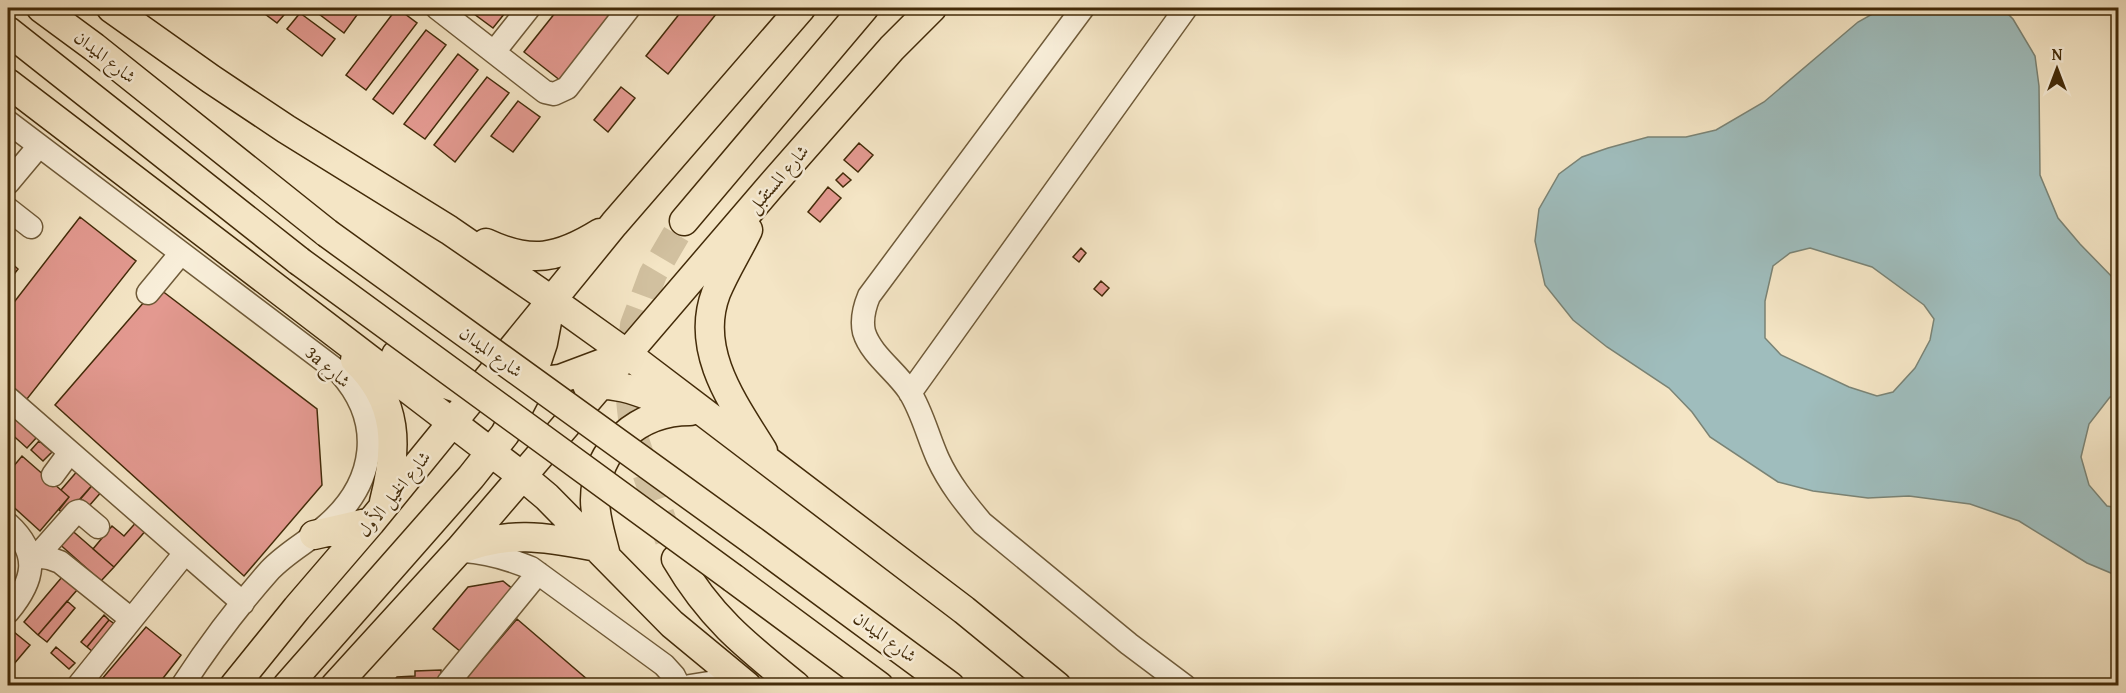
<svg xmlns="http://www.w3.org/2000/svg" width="2126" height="693" viewBox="0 0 2126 693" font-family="'Gentium Book Plus',Amiri,serif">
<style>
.water{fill:#9fbdbd;stroke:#7a8375;stroke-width:1.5;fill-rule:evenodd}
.building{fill:#e39990;stroke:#432b09;stroke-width:1.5}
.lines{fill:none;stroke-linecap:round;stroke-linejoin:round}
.major-tunnel{stroke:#d1c09f;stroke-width:28;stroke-dasharray:28 14;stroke-linecap:butt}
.minor-casing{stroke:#6f5a38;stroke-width:25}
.major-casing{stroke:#432b09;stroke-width:31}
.minor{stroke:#f8eed9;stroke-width:22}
.major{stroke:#f4e5c5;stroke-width:28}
.major-bridge-casing{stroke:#432b09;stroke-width:31;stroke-linecap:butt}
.major-bridge{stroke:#f4e5c5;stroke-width:28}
.labels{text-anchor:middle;stroke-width:5;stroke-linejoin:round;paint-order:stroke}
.street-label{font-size:18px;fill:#432b09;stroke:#f8eed9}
</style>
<rect width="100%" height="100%" fill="#f4e5c5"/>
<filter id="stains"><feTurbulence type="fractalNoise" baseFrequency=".00333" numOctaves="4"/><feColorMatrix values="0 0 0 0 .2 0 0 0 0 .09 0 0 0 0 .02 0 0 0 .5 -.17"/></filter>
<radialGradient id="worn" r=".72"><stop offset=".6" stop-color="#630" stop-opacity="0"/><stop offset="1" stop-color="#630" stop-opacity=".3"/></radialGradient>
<path class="water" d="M1883,8h119l11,11 22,37 4,30 1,89 18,43 22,26 38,39v114h-8l-21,27 -8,33 8,28 18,21 11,2v68l-31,-13 -68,-42 -49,-17 -61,-8 -41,2 -55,-7 -35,-9 -68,-45 -18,-25 -23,-24 -62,-41 -34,-27 -28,-35 -10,-44 4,-32 20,-35 23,-17 26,-9 40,-11h38l30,-7 48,-28 94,-80zM1810,248l62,19 52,38 10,14 -4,21 -15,28 -22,24 -16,4 -28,-9 -68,-32 -16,-17v-37l8,-35 17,-13z"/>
<path class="building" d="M257,8h33l-13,15z
M311,8h36l10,7 -13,18z
M397,8l20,15 -51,67 -20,-15z
M466,8h43l-16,20z
M559,8h59l-57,73 -37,-29z
M684,8h37l-53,66 -22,-18z
M300,13l35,26 -13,17 -35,-27z
M426,30l20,15 -53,69 -20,-15z
M458,54l20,16 -53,69 -21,-15z
M487,77l22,16 -54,69 -21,-17z
M621,87l14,11 -27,34 -14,-12z
M518,101l22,16 -27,35 -22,-16z
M859,143l14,12 -15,17 -14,-12z
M843,173l8,7 -8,7 -7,-7z
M828,187l13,11 -21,24 -12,-10z
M80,217l56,44 -113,143 -15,-13v-81z
M1081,248l5,5 -7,9 -6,-5z
M8,260l10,9 -10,13z
M1101,281l8,7 -7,8 -8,-7z
M157,287l160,122 5,76 -78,91 -189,-171z
M8,413l7,6 -7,9z
M15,419l22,18 -10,11 -19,-17v-3z
M39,441l13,11 -9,9 -12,-11z
M22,456l47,41 -29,34 -32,-29v-29z
M79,469l16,13 -29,34 -7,-6 10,-13 -8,-7z
M95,482l8,8 -14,16 -9,-7z
M139,519l9,9 -34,39 -21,-18 19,-23 12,10z
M68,527l46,40 -13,14 -45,-40z
M62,577l15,13 -39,45 -14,-13z
M503,581l11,9 -53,62 -28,-23 35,-42z
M67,601l8,7 -28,34 -9,-7z
M104,615l5,5 -22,27 -6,-5z
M517,619l78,67h-90l-7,-6 -5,6h-4l-4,-4 -4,4h-4l-10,-9z
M109,620l7,5 -23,27 -6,-5z
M146,627l35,28 -24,31h-61z
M14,632l16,13 -22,26v-32z
M56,647l19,16 -6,6 -18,-16z
M441,670l1,16h-53l8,-9 18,-1v-5z"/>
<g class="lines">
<path class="major-tunnel" d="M669,540l-35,-103 -6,-56 6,-56 19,-51 31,-53"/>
<defs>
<path id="minor" d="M437,8l108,84 9,2 13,-6 62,-80
M1083,8l-214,288c-5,12 -8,23 -5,36 7,23 32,39 45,59 13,20 19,46 29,68 11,24 27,44 44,64l147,121 56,42
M494,52l35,-44
M8,122l332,251c44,49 36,109 -13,152 -18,16 -40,27 -57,45 -32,36 -62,76 -88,116
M8,183l31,-37
M8,209l23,18
M148,293l33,-40
M910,393l276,-385
M8,398l235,205
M53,475l17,-23
M8,524c33,30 26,57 0,88
M463,551c25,1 46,8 68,17l133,97 10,11 5,10
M29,555l20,3 11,4 71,57
M38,555l38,-43 3,-1 19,16
M448,683l90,-110
M78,686l107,-133
M690,686l25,-4 16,4"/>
<path id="major" d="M41,8l53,39 233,186
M111,8l100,71 75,50 163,101 118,81 60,43 337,256 93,76
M8,31l291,230
M8,83l514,393 25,21 125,127 75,62
M684,221l180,-213
M748,230c-10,21 -23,41 -32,63 -22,58 18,111 47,158
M486,243c45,21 72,16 114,-10
M396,355l38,25 23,8 23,1 80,-10 64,-24
M355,360c44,41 43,88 29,142
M587,385c35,-4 62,12 94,22
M314,535l57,-13
M752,540l198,146
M459,550c52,-20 85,-13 138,-3
M606,556c-4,-18 -11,-37 -11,-56 0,-52 44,-89 95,-89
M676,559c34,58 68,85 120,127
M733,578l146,108
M234,686l63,-78 74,-86 243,-298 187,-216
M287,686l184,-209 34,-43 21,-40 17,-51 7,-37
M335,686l124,-136 310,-362 123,-140 40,-40"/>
</defs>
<use href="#minor" class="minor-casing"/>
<use href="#major" class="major-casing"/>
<use href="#minor" class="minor"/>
<use href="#major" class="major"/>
<defs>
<path id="major-bridge" d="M327,233l425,307
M299,261l434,317"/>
</defs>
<use href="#major-bridge" class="major-bridge-casing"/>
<use href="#major-bridge" class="major-bridge"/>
</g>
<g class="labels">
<g class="street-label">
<text transform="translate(105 57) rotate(38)" y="6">شارع الميدان</text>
<text transform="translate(778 179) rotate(-49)" y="6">شارع المستقبل</text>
<text transform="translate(491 352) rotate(36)" y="6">شارع الميدان</text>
<text transform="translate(328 367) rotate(41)" y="6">3a شارع</text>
<text transform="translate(394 494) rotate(-51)" y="6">شارع الخيل الأول</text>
<text transform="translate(885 637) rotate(36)" y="6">شارع الميدان</text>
</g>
</g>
<rect width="2126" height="693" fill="none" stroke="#f4e5c5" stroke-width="30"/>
<rect x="9" y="9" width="2108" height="675" fill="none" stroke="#432b09" stroke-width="3"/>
<rect x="15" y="15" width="2096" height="663" fill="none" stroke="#432b09" stroke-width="1.5"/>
<g transform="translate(2057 69)" stroke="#f8eed9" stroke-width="4.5" paint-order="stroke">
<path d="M0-4.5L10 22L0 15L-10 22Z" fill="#432b09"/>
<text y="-9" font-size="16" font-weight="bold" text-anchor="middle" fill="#432b09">N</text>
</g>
<rect width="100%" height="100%" filter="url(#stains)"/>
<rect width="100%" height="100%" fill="url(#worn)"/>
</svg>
